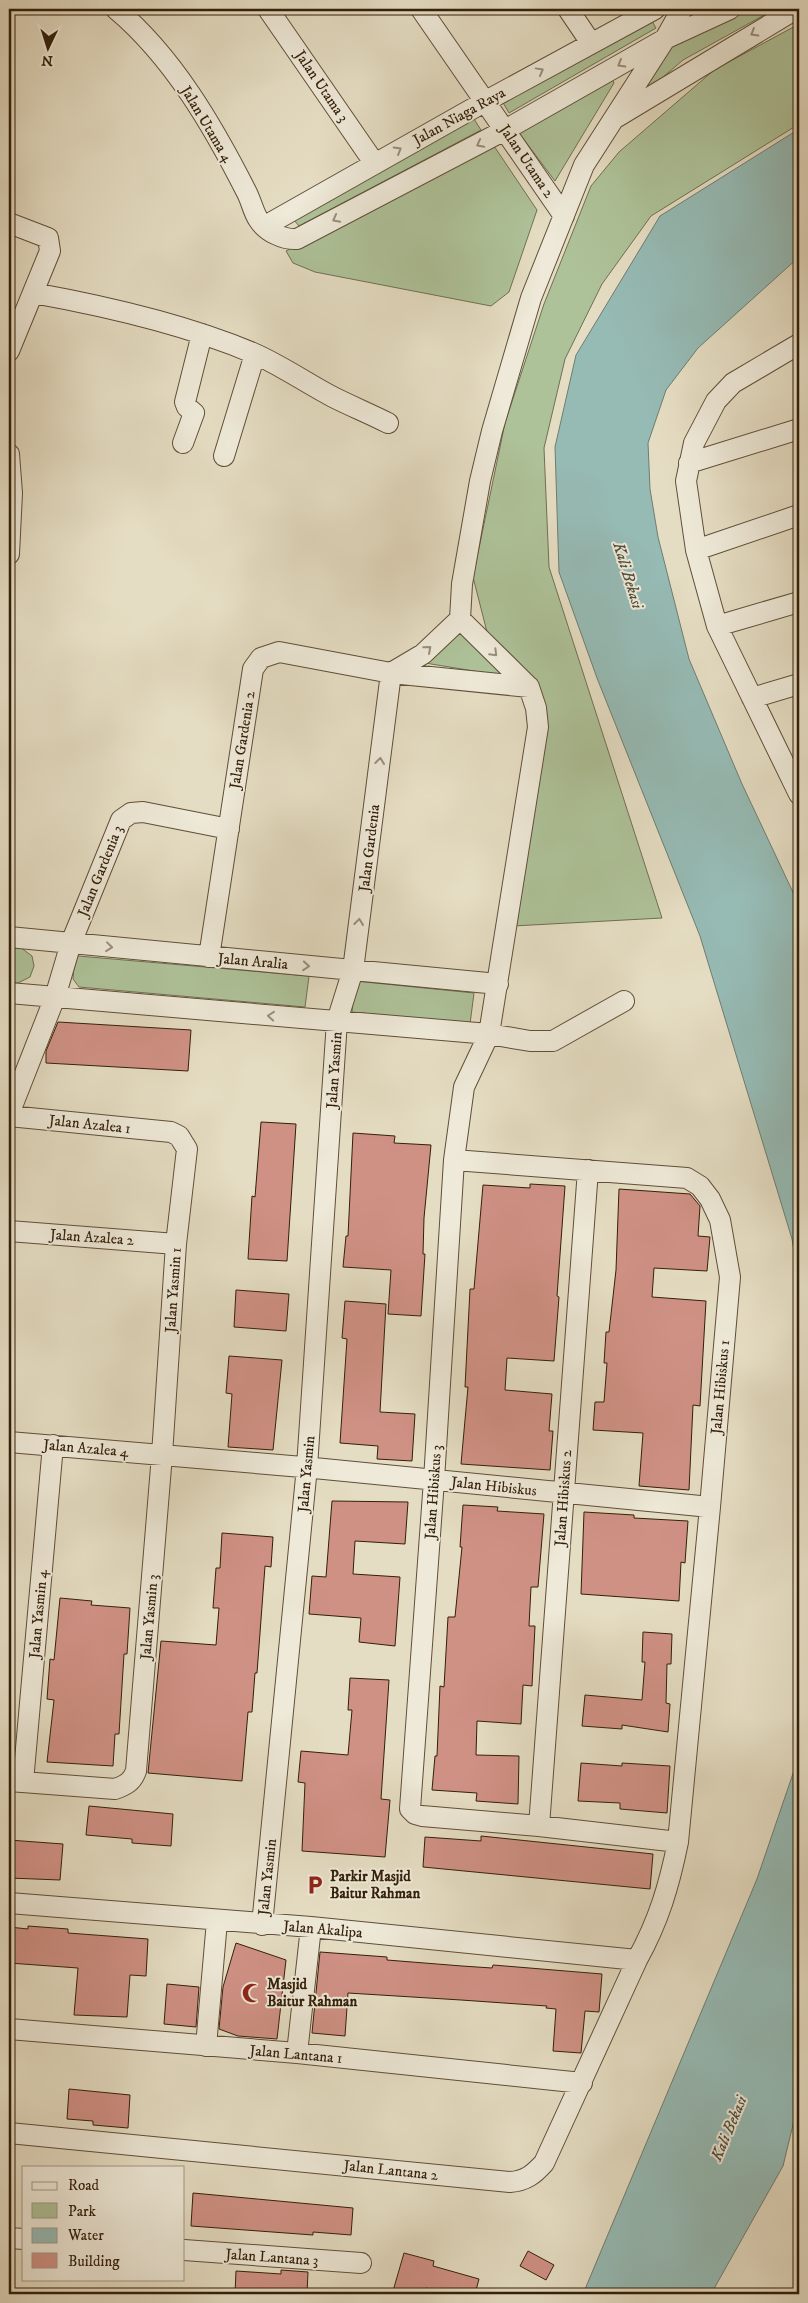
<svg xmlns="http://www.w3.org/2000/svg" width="808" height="2303" viewBox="0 0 808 2303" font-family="'IM FELL DW Pica',serif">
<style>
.green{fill:#aec299;stroke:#707051}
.water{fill:#96bbb5;stroke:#6e7d70}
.building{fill:#d09185;stroke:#331f09}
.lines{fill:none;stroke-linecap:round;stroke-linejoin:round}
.minor-casing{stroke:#604e38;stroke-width:22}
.minor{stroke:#eee9d8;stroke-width:20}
.oneway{stroke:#9a8e7b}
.labels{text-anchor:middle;stroke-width:4;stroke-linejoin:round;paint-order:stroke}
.street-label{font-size:15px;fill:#331f09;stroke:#eee9d8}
.poi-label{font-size:15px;font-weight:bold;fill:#331f09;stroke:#eee9d8;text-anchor:start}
.water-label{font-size:16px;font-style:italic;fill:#514e3d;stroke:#eee9d8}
</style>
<rect width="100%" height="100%" fill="#e5ddc3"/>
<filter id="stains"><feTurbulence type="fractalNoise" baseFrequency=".004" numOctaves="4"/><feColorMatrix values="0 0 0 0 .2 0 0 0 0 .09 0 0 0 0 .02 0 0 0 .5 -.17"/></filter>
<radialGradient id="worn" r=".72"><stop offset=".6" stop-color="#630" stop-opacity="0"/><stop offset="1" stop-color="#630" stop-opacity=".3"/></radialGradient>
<path class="green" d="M732,9h43l-92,51 -48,41 20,-43z
M649,16l7,12 -147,85 -7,-12z
M799,24v100l-148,92 -49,68 -37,75 -21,89 5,119 113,351 -149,8 29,-205 -55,-89 -14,-55 32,-154 39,-119 47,-118 28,-34 95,-82z
M611,77l3,6 -59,98 -36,-48z
M474,119l7,11 -182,96 -5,-6z
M492,143l45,67 -28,82 -18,14 -176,-34 -22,-9 -7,-12z
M466,629l38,47 -79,-13 2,-7z
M9,947h11l12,9 2,10 -4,11 -12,6 -9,-1z
M78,956l231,20 -4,31 -226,-20 -6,-8 1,-15z
M355,981l119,12 -4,31 -118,-12z"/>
<path class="water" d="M799,129v128l-101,91 -32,42 -18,53 2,46 8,48 31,122 53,125 57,121v375l-7,-41 -92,-303 -103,-258 -38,-106 -4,-125 21,-92 84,-139z
M799,1756v344l-16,66 -72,128h-128l174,-415z"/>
<path class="building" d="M58,1022l133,8 -3,41 -142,-8v-12z
M261,1122l35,2 -9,137 -39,-2 4,-63 3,1z
M353,1133l42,3 -1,7 37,2 -7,73 -1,36h2l-4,62 -33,-2 3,-44 -48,-3 3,-31h2z
M530,1184l35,2 -8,110 2,1 -5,64 -47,-3 -2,32 47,4 -3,37h4l-3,39 -89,-6 7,-77h-3l5,-98h4l9,-104 47,3z
M619,1189l71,5 10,12 -2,30 12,1 -3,34 -53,-3 -2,29 54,4 -6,105 -7,-1 -4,85 -50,-4 4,-53 -50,-3 2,-28h9l3,-39h-3l2,-31h3l7,-62z
M236,1290l53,4 -3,37 -52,-4z
M345,1301l41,3 -6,108 35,2 -3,47 -35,-2 1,-13 -38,-3 7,-104 -5,-1z
M229,1356l53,4 -9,90 -45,-3 4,-53 -6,-1z
M332,1501l76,1 -3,42 -50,-3 -2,33 47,3 -5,69 -36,-4 2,-24 -52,-4 3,-38 14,1z
M463,1505l35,2 -1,4 47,3 -6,73h-7l-2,39h6l-3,60 -9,-1 -2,39 -44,-3 -1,34 43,1 -1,48 -42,-3 1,-8 -45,-3 3,-34h2l3,-70 4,1 4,-70h7l7,-70h-2z
M584,1512l50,3v3l54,3 -3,42 -4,-1 -2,39 -98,-7z
M222,1533l51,4 -2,30 -6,-1 -8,107h-2l-3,39h-4l-6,69 -94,-8 13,-132 55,4 3,-37h-6l3,-40h4z
M60,1598l32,3 -1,4 39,3 -3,46h-3l-5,80h-4l-2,32 -66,-4 7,-62 -7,-1 3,-40 4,1z
M643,1632l29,2 -1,30h-4l-1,39 4,1 -2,28 -46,-7v4l-40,-3 3,-31 57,5 3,-38h-3z
M350,1678l39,2 -8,119 9,1 -5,57 -83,-6 3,-68 -7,-1 3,-31 47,4 4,-45h-4z
M581,1763l41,3v-3l48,3 -3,47 -47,-4v-6l-42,-2z
M89,1806l84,8 -2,32 -39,-3v-4l-46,-4z
M481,1836l172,18 -3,35 -227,-22 2,-30 56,4z
M9,1840l54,4 -3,36 -51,-2z
M28,1926l40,3v4l80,6 -2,37 -16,-1 -3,42 -53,-2 4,-47 -69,-5v-36l19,2z
M236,1943l50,17 -9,79 -39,-3 -19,-7 4,-42z
M320,1952l67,5v3l75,6 30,2 1,-3 109,9 -3,38 -14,-1 -4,42 -28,-2 3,-42 -10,-1 1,-2 -86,-6 -113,-7 -3,43 -33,-3z
M167,1984l32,3 -3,40 -32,-3z
M69,2089l61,6 -2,33 -35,-3v-4l-26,-2z
M193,2193l160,15 -2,27 -38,-3v3l-122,-9z
M528,2251l26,14 -8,15 -26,-14z
M404,2253l30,8 -1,5 46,13 -4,15h-27l-22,-6 -2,6h-19l-12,-3z
M281,2270l27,2 -1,22h-72l1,-23 45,3z"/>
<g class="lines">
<defs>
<path id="minor" d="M116,9c57,48 97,117 130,182 5,9 7,20 12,28 8,13 26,21 39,20l208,-109 160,-91 65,-30
M268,9l107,155
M421,9l143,207
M568,9l23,34
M617,117l179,-108
M9,223l39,15 2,13 -41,100
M265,226l221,-125 169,-92
M33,293c72,13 152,31 220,60 28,12 53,30 80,44 18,9 37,17 55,26
M799,344l-66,39 -17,18 -22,42 -8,38 10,69 21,76 82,168
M183,443l11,-30 -7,-6 -2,-5 17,-68
M9,454l3,39 -3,61
M224,456l31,-102
M689,463l110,-34
M696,550l103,-35
M460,619l69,68
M717,626l82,-24
M391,673l32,-19 37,-35 2,-35 18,-103 12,-50 39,-133 53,-133 81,-126 17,-30
M752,698l47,-14
M9,937l489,47
M209,957l44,-288 8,-11 18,-6 112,21 138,14 7,21 2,19 -49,307 -25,53 -10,73 -20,320 -24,329 5,5 7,2 117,10 139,16
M9,993l480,41 41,7h23l71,-40
M9,1114l46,-117 16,-54 50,-123 10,-7 12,-1 86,17
M9,1116l162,16 8,4 8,13 -11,95 -14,211 -26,316c-4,11 -10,14 -21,18l-106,-8
M9,1231l167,13
M9,1442l305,26 396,39
M23,1782l30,-337
M539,1826l49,-656
M9,1903l302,24 326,33
M262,1925l45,-458 30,-446 16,-51 38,-297
M9,2029l288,24 285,30
M206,2046l11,-125
M297,2053l14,-126
M9,2133l501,49c16,-1 24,-8 34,-19l93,-203c22,-40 32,-74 41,-118l32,-335 20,-230 -10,-57 -10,-21 -10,-13 -13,-8 -233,-18
M9,2238l15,1
M184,2250l177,13"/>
</defs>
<use href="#minor" class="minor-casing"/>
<use href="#minor" class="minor"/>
</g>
<defs><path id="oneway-chevron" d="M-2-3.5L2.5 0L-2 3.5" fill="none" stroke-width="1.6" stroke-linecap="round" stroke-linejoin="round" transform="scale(1.25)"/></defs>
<g class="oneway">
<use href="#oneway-chevron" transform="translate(754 33) rotate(150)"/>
<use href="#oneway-chevron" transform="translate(621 64) rotate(150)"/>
<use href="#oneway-chevron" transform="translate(540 71) rotate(-29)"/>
<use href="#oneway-chevron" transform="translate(480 144) rotate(152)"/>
<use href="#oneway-chevron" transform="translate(398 150) rotate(-30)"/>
<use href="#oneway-chevron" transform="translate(336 219) rotate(152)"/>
<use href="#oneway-chevron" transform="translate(428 649) rotate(-41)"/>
<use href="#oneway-chevron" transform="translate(494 653) rotate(45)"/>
<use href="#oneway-chevron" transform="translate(380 761) rotate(-83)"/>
<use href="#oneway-chevron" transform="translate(359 922) rotate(-83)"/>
<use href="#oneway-chevron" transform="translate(109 947) rotate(6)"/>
<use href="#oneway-chevron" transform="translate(306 966) rotate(5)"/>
<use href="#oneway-chevron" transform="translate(271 1016) rotate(-175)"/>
</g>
<defs>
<symbol id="parking-bare" viewBox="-9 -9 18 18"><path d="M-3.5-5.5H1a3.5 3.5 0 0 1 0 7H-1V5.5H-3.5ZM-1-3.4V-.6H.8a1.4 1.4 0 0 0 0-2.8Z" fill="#8f2418" stroke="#eee9d8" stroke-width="2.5" paint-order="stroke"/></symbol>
<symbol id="mosque-bare" viewBox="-9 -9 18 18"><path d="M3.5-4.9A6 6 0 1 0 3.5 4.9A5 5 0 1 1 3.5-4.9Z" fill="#8f2418" stroke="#eee9d8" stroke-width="2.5" paint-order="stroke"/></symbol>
</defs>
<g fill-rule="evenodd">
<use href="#parking-bare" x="301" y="1871" width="28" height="28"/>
<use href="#mosque-bare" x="238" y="1979" width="28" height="28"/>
</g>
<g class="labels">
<g class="street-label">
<text transform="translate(322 86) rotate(56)" y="5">Jalan Utama 3</text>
<text transform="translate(459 116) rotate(-29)" y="5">Jalan Niaga Raya</text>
<text transform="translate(207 124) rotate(59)" y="5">Jalan Utama 4</text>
<text transform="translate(527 161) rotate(56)" y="5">Jalan Utama 2</text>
<text transform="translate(242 740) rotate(-81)" y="5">Jalan Gardenia 2</text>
<text transform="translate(369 848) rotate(-83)" y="5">Jalan Gardenia</text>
<text transform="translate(100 871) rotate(-68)" y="5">Jalan Gardenia 3</text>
<text transform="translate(253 961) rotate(5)" y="5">Jalan Aralia</text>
<text transform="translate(334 1070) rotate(-86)" y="5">Jalan Yasmin</text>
<text transform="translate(90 1124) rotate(6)" y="5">Jalan Azalea 1</text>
<text transform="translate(92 1237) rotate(4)" y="5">Jalan Azalea 2</text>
<text transform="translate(173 1290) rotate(-86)" y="5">Jalan Yasmin 1</text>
<text transform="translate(720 1387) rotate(-85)" y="5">Jalan Hibiskus 1</text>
<text transform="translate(86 1448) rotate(5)" y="5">Jalan Azalea 4</text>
<text transform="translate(306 1474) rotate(-85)" y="5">Jalan Yasmin</text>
<text transform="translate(494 1486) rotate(6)" y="5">Jalan Hibiskus</text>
<text transform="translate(433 1492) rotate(-86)" y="5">Jalan Hibiskus 3</text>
<text transform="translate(563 1498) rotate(-86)" y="5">Jalan Hibiskus 2</text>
<text transform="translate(38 1614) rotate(-85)" y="5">Jalan Yasmin 4</text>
<text transform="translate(149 1617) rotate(-85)" y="5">Jalan Yasmin 3</text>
<text transform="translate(267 1877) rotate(-84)" y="5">Jalan Yasmin</text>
<text transform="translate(323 1929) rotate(5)" y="5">Jalan Akalipa</text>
<text transform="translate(296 2054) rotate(5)" y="5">Jalan Lantana 1</text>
<text transform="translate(391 2170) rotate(6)" y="5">Jalan Lantana 2</text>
<text transform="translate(272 2257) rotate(4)" y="5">Jalan Lantana 3</text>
</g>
<g class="poi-label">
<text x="330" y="1881">Parkir Masjid<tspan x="330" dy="17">Baitur Rahman</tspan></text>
<text x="267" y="1989">Masjid<tspan x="267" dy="17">Baitur Rahman</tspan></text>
</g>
<g class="water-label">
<text transform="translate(629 575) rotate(73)" y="6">Kali Bekasi</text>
<text transform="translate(728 2128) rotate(-67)" y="6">Kali Bekasi</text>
</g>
</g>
<rect width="808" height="2303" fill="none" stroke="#e5ddc3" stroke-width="30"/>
<rect x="10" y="10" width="788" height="2283" fill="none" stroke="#331f09" stroke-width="2.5"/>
<rect x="15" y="15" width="778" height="2273" fill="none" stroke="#331f09"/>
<rect x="22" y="2166" width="162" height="115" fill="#eee9d8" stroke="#a39885"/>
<rect x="32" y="2182" width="25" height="8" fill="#eee9d8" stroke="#a39885"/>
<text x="68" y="2190" font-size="15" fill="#331f09">Road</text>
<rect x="32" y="2203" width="25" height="15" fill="#aec299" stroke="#a39885"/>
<text x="68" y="2216" font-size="15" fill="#331f09">Park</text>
<rect x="32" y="2228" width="25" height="15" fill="#96bbb5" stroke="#a39885"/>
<text x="68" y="2240" font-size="15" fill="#331f09">Water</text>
<rect x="32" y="2253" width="25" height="15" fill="#d09185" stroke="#a39885"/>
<text x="68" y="2266" font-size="15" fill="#331f09">Building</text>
<g transform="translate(48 48) rotate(184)" stroke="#eee9d8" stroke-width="4" paint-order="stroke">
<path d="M0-4L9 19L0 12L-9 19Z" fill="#331f09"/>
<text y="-8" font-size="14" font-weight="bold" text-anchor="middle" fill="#331f09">N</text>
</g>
<rect width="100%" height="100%" filter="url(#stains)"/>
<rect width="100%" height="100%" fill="url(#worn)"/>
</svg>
